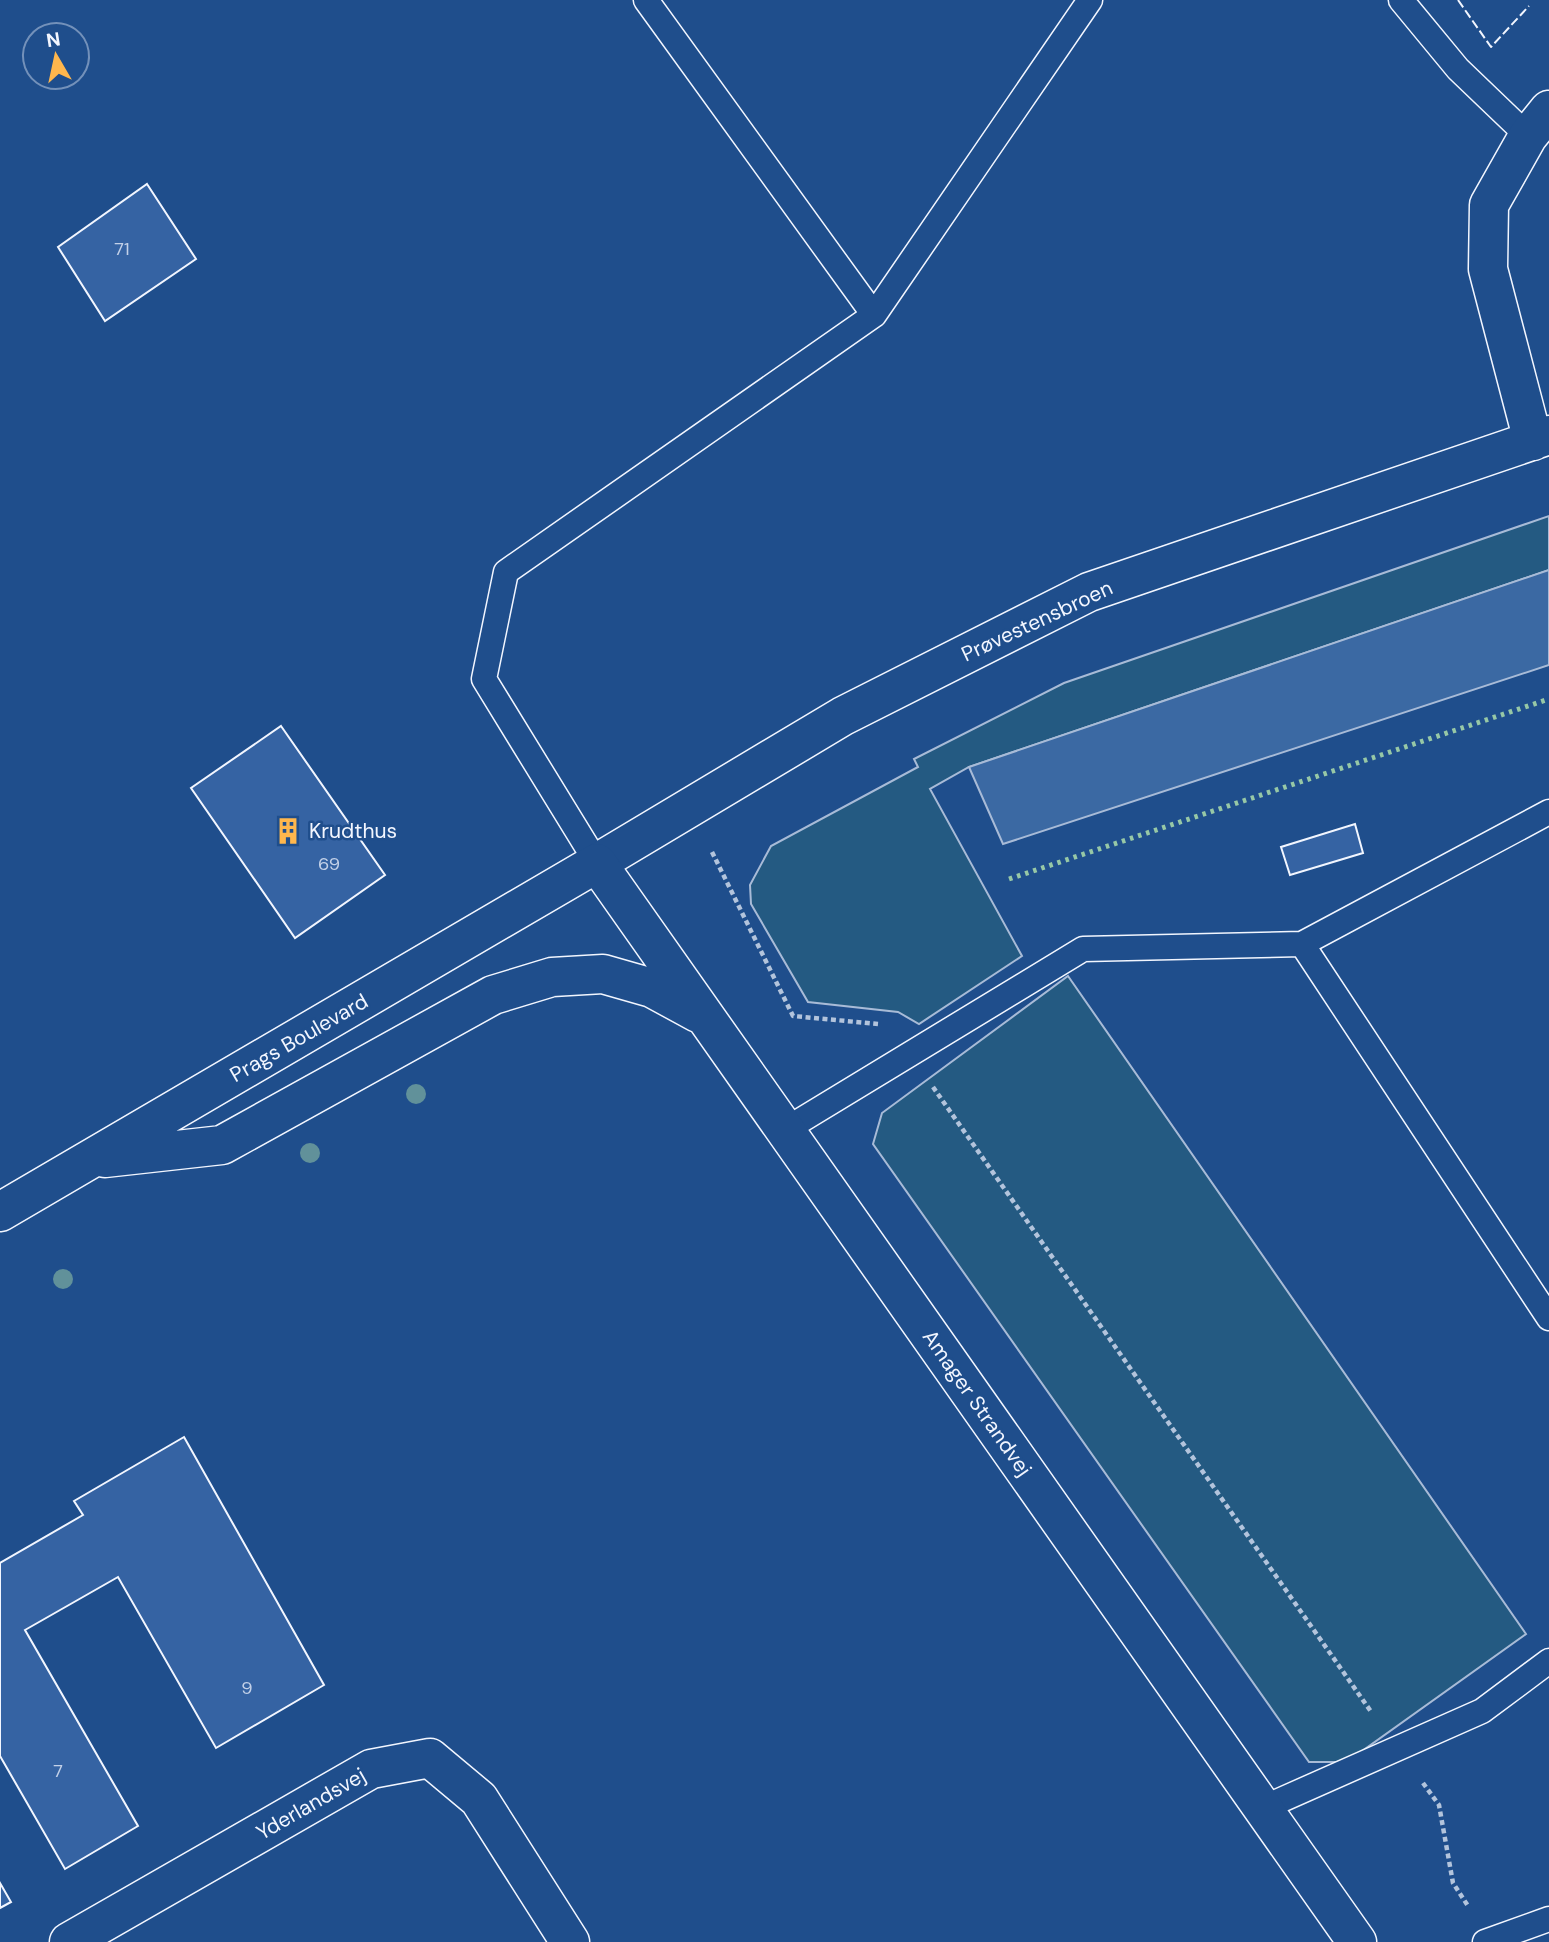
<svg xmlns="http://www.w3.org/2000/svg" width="1549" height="1942" viewBox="0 0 1549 1942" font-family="'DM Sans',sans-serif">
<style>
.green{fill:#245a82;stroke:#a8bbd7;stroke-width:2}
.water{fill:#3b69a3;stroke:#a8bbd7;stroke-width:2}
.building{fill:#3563a3;stroke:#f2f6ff;stroke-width:2}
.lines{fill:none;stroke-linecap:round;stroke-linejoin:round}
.service-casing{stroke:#f2f6ff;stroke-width:27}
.minor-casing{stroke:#f2f6ff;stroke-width:41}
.tertiary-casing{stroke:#f2f6ff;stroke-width:41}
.path{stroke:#b3c4dc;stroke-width:4.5;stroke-dasharray:5 3.5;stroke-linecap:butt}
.service{stroke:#1f4e8c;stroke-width:24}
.minor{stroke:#1f4e8c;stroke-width:38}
.tertiary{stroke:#1f4e8c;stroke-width:38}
.hedge{stroke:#97c8a6;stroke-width:5;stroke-dasharray:3.5 5;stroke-linecap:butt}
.fence{stroke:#f2f6ff;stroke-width:2;stroke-dasharray:9 3.5;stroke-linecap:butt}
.tree{fill:#61919a}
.labels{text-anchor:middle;stroke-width:5;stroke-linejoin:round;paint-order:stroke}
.number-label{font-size:18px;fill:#c3d1e8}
.street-label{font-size:21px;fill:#f2f6ff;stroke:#1f4e8c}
.poi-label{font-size:21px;fill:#f2f6ff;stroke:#1f4e8c;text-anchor:start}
</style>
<rect width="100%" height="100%" fill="#1f4e8c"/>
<path class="green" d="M1549,516v54l-580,197 -39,22 92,167 -103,68 -21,-12 -90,-10 -57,-98 -1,-19 21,-39 147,-79 -4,-8 150,-76z
M1068,976l458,658 -171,122 -18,6h-28l-436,-618 9,-31z"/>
<path class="water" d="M1549,570v95l-546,179 -34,-77z"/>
<path class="building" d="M147,184l49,75 -91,62 -47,-74z
M281,726l104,149 -90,63 -104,-150z
M1355,824l8,29 -73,22 -9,-28z
M184,1437l140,248 -108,63 -98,-171 -93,53 113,196 -73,43 -65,-113v-193l83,-48 -9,-14z
M0,1883l11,19 -11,6z"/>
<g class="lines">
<defs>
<path id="service" d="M646,0l228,315
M1401,0l57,69 70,67
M597,863l-113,-184 22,-107 368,-257 216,-315
M1302,944l247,-132
M785,1130l298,-181 219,-5 247,374
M1263,1808l219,-97 67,-50
M1485,1942l64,-23"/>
<path id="minor" d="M1533,441l-45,-172 1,-64 39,-69 21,-26
M597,863l246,-147 246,-124 460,-157
M69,1942l302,-173 59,-11 49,41 91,143"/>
<path id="tertiary" d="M105,1158l117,-13 271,-150 59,-18 51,-3 49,14 46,25
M0,1212l597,-349 760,1079"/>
</defs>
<use href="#service" class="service-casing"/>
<use href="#minor" class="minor-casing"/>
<use href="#tertiary" class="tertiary-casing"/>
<path class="path" d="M712,852l81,164 85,8
M933,1087l439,626
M1423,1783l16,22 14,78 15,23"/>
<use href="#service" class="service"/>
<use href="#minor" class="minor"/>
<use href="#tertiary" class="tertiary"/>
<path class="hedge" d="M1009,879l540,-180"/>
<path class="fence" d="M1458,0l33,47 38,-41"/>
</g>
<g class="tree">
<circle cx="416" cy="1094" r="10"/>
<circle cx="310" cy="1153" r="10"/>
<circle cx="63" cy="1279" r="10"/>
</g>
<defs>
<symbol id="building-bare" viewBox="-9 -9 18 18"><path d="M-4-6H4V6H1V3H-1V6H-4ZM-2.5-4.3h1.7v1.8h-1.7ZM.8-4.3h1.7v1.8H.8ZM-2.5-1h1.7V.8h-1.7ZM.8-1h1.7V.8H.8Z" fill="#ffb74d" stroke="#1f4e8c" stroke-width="2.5" paint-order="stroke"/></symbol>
</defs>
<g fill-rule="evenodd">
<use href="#building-bare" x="269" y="812" width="38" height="38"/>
</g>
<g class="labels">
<g class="number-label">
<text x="122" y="255">71</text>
<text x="329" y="870">69</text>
<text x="247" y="1694">9</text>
<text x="58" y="1777">7</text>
</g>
<g class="street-label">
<text transform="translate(1037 621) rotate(-25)" y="7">Prøvestensbroen</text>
<text transform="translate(299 1038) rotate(-30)" y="7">Prags Boulevard</text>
<text transform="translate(977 1403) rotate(55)" y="7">Amager Strandvej</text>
<text transform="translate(311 1804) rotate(-30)" y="7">Yderlandsvej</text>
</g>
<g class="poi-label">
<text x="309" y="838">Krudthus</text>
</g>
</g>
<g transform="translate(56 56) rotate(351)"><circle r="33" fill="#1f4e8c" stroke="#7391ba" stroke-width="2"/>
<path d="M0-5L12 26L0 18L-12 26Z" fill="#ffb74d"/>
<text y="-10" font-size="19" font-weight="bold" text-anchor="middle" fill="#f2f6ff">N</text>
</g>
</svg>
